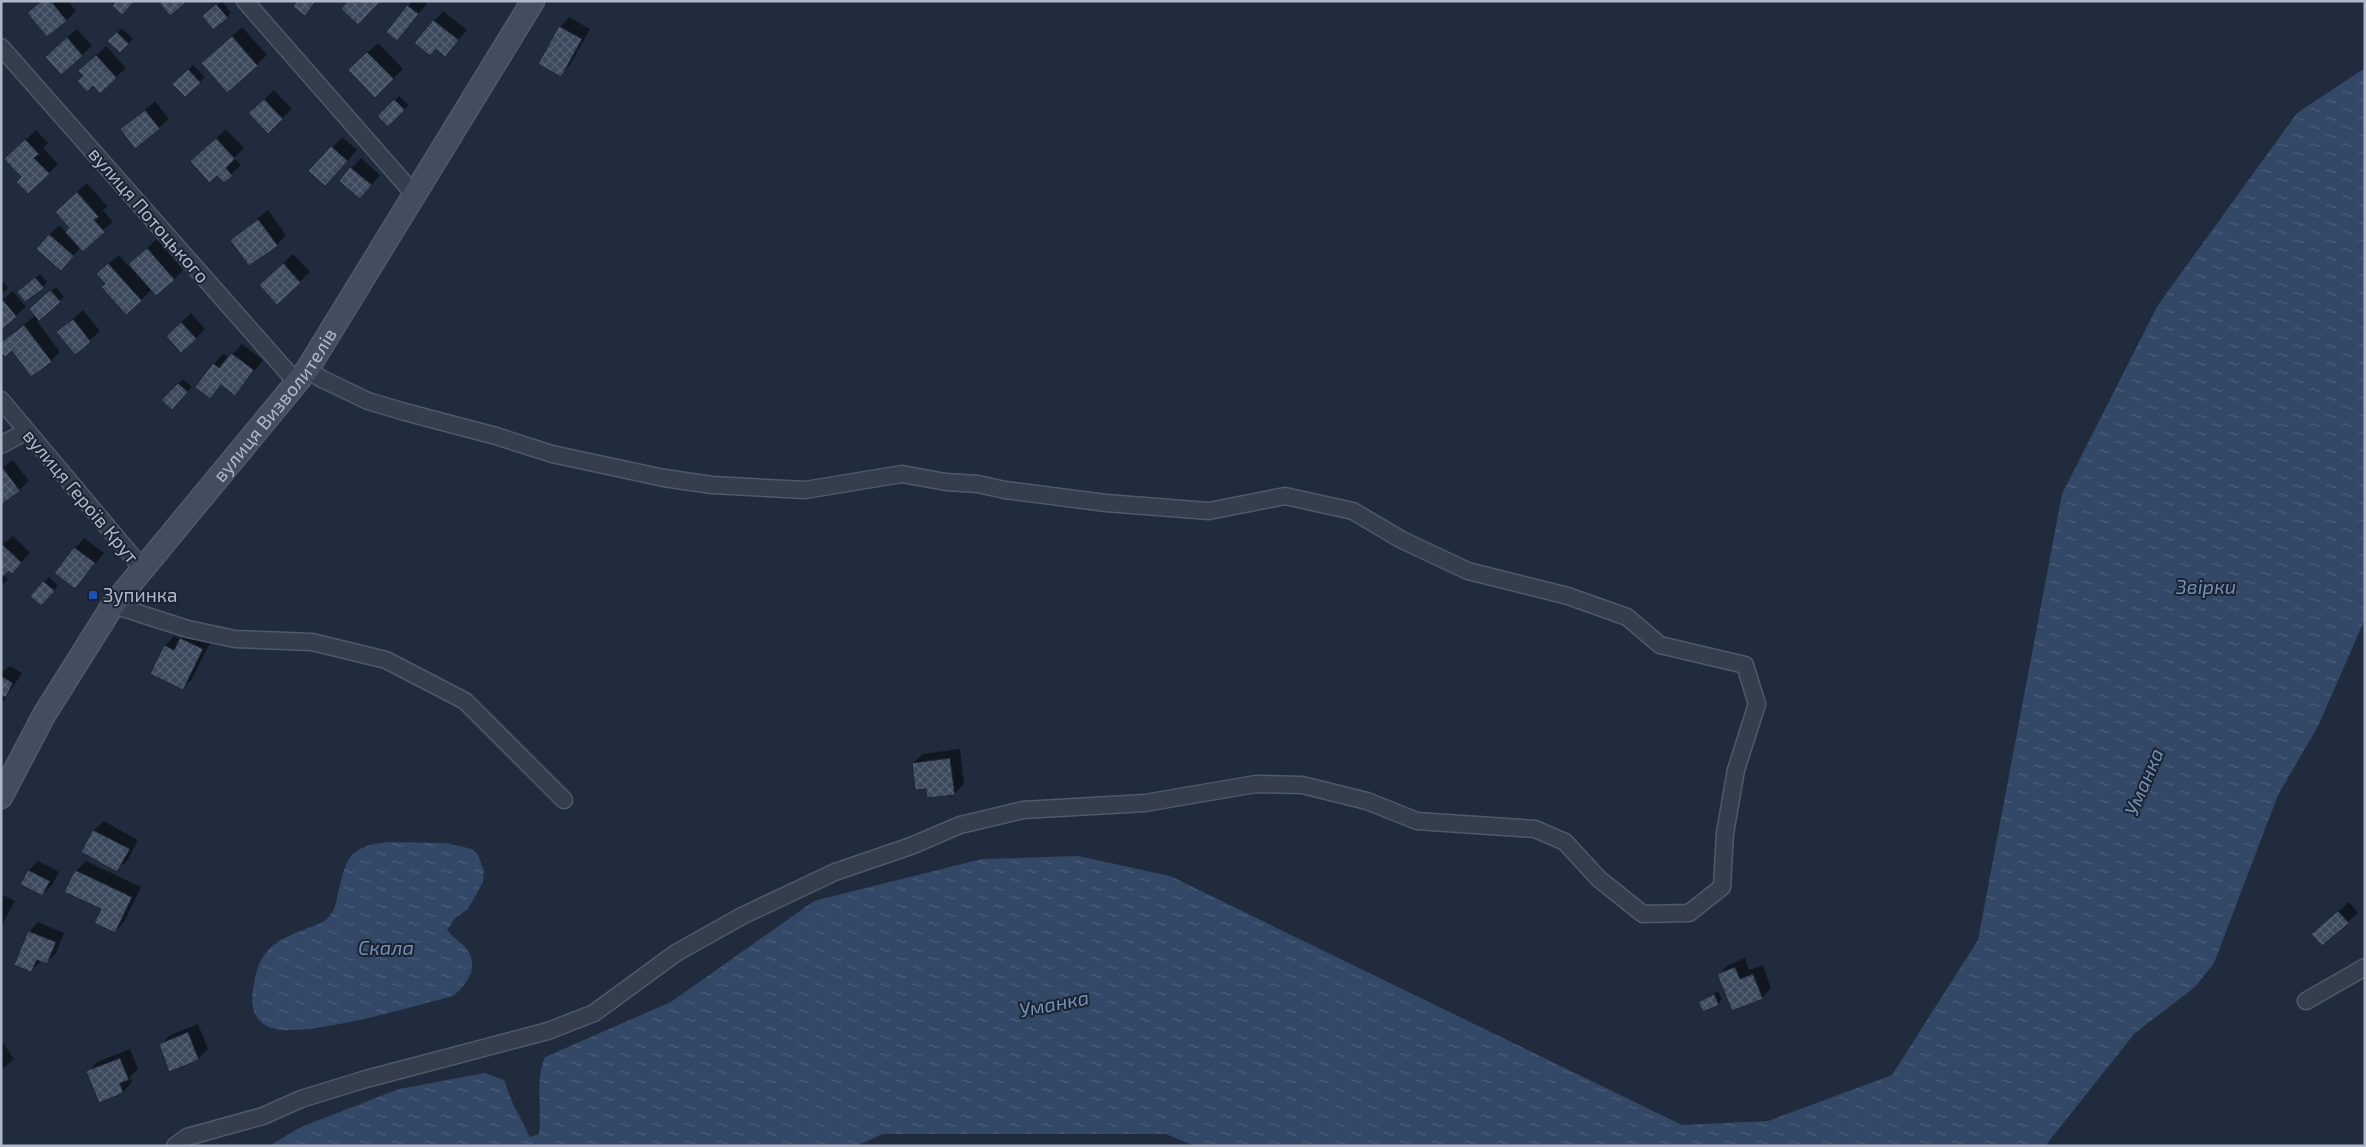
<svg xmlns="http://www.w3.org/2000/svg" width="2366" height="1147" viewBox="0 0 2366 1147" font-family="'Exo 2',sans-serif">
<style>
.water{fill:url(#water-ripples)}
.shadow{fill:#0007}
.building{fill:url(#building-cross-hatch);stroke:#1c2534}
.lines{fill:none;stroke-linecap:round;stroke-linejoin:round}
.minor-casing{stroke:#505968;stroke-width:19}
.secondary-casing{stroke:#505968;stroke-width:25}
.minor{stroke:#343e4d;stroke-width:16}
.secondary{stroke:#424d60;stroke-width:22}
.transit-dot{fill:#1a4fb4;stroke:#1a2332;stroke-width:2}
.labels{text-anchor:middle;stroke-width:4;stroke-linejoin:round;paint-order:stroke}
.street-label{font-size:19px;fill:#b0b9c9;stroke:#1a2332}
.poi-label{font-size:19px;fill:#b0b9c9;stroke:#1a2332;text-anchor:start}
.water-label{font-size:20px;font-style:italic;fill:#758eb3;stroke:#1a2332}
</style>
<defs>
<pattern id="water-ripples" width="26" height="14" patternUnits="userSpaceOnUse" patternTransform="scale(1.25)"><rect width="26" height="14" fill="#334766"/><path d="M2 4q2-2 4 0t4 0M15 11q2-2 4 0t4 0" fill="none" stroke="#4e5f7b"/></pattern>
<pattern id="building-cross-hatch" width="8" height="8" patternUnits="userSpaceOnUse" patternTransform="scale(1.25)"><rect width="8" height="8" fill="#3c4a5d"/><path d="M0 0l8 8M0 8l8-8" fill="none" stroke="#566273"/></pattern>
</defs>
<rect width="100%" height="100%" fill="#202c3d"/>
<path class="water" d="M2365,68v551l-47,107 -40,69 -64,168 -19,24 -60,46 -90,113h-850l-29,-12h-283l-27,12h-587l32,-19 98,-38 86,-16 19,7 9,24 17,33 9,-3c3,-25 -4,-53 6,-77l126,-55 143,-101 168,-42 96,-3 92,20 512,249 86,-4 124,-46 86,-135 84,-446 96,-189 139,-192z
M392,842l54,1 26,6 6,6 6,16 -1,11 -15,27 -13,9 -8,12c5,6 11,11 17,16 17,18 5,37 -11,50 -33,8 -162,48 -188,29 -13,-9 -14,-21 -12,-36 6,-37 17,-46 50,-59 8,-3 18,-6 24,-11 6,-6 8,-12 10,-20 9,-39 9,-54 55,-57z"/>
<path class="shadow" d="M41,1h27l8,10 -10,9z
M222,1l9,12 -4,4 -19,-5z
M413,1h10l4,3 -30,35 11,-33z
M443,11l24,19 -22,25 -9,-8 -20,-5z
M569,17l21,12 -20,36 -9,10 -1,-48z
M242,27l25,28 -40,36 -15,-37z
M122,28l11,11 -13,13 -11,-11z
M77,29l15,17 -10,9 -26,-8z
M378,43l25,26 -28,27 -25,-26z
M106,46l20,22 -26,24 -15,-16 5,-15z
M193,65l12,12 -19,19 -12,-12z
M274,90l18,19 -24,23 -8,-29z
M399,96l10,9 -21,21 -9,-10z
M155,101l14,18 -10,9 -37,1z
M226,129l18,19 -10,10 7,7 -17,16 -23,-29z
M36,130l12,13 -5,5 15,16 -9,9 -26,4 -17,-18z
M342,137l15,13 -22,25 -25,-4z
M361,158l19,17 -11,13 -29,-7z
M87,183l20,23 -4,4 10,12 -33,26 -10,12 -21,-25 10,-10 7,7 4,-4 -14,-16z
M268,210l18,25 -9,10 -46,-5z
M157,239l26,31 -9,9 -22,10 -11,11 -34,-35 12,-10 9,11z
M293,254l17,18 -33,31 -7,-28z
M40,274l7,8 -4,5 -20,1z
M1,279l7,9 -7,7z
M56,287l8,10 -27,24 23,31 -9,9 -38,-12 -12,-6 35,-28 -1,-10z
M13,291l13,16 -25,21v-27z
M83,310l17,21 -25,22 -17,-21z
M191,313l14,16 -9,9 -19,-12z
M242,344l21,16 -28,34 -13,-10 -12,13 4,-33 9,-10 6,4z
M183,379l9,8 -20,21 -9,-8z
M13,460l16,21 -10,9 -18,-21z
M13,536l17,17 -18,19 -3,-3 -6,6 5,4 -7,7v-46l4,3z
M84,538l20,15 -29,35v-40z
M49,577l9,9 -12,14 -15,-4z
M191,629l21,10 -20,40 -9,9 -18,-42 9,-10 7,3z
M10,666l12,7 -21,32v-32z
M960,749l4,35 -10,10 -27,-7 -14,-24 10,-9z
M104,821l34,19 -11,21 -10,9 -34,-18 11,-22z
M38,861l21,11 -7,13 -10,10 -13,-25z
M86,861l55,26 -17,35 -9,10 -13,-23 -26,-38z
M1,894l14,7 -14,26z
M2349,902l9,11 -10,9 -25,3z
M38,922l26,11 -8,20 -9,9 -6,-1 -10,10 -2,-39z
M1745,958l4,12 14,-5 8,23 -9,10 -43,-24 9,-9z
M1718,991l4,8 -4,5 -19,-2z
M198,1024l10,25 -10,10 -38,-14 10,-10z
M1,1040l13,19 -13,11z
M130,1049l8,20 -8,8 2,5 -9,10 -23,9 -12,-29 9,-10z"/>
<path class="building" d="M41,1h10l16,20 -20,16 -20,-24z
M116,1h19l-13,14 -10,-9z
M158,1h30l-18,15z
M297,1h19l-11,15 -12,-9z
M348,1l5,1 28,-1 -23,24 -17,-16z
M216,4l12,14 -15,12 -11,-14z
M407,5l12,9 -22,27 -11,-9z
M433,20l26,20 -14,17 -9,-8 -6,7 -16,-13z
M559,26l23,13 -21,38 -23,-13z
M117,32l12,12 -9,9 -13,-12z
M232,36l26,30 -31,27 -26,-30z
M67,37l16,19 -22,19 -16,-18z
M367,52l27,27 -19,19 -27,-28z
M96,55l21,23 -17,16 -7,-8 -6,6 -10,-11 6,-5 -5,-5z
M188,69l13,14 -16,14 -13,-13z
M264,99l19,20 -15,15 -20,-21z
M394,99l11,11 -17,17 -11,-11z
M145,110l15,19 -25,20 -15,-20z
M216,138l19,21 -9,9 7,8 -9,7 -7,-7 -8,7 -19,-22z
M25,139l14,15 -5,4 16,16 -22,20 -12,-12 5,-5 -17,-18z
M331,146l17,15 -23,25 -17,-15z
M350,167l22,18 -12,14 -21,-18z
M77,192l22,25 -5,3 11,12 -22,20 -18,-20 4,-4 -14,-16z
M258,219l20,27 -29,20 -19,-26z
M49,234l25,22 -13,15 -25,-22z
M147,248l28,32 -19,16 -28,-32z
M108,263l34,38 -16,14 -25,-28 4,-3 -9,-10z
M283,263l18,20 -24,22 -18,-20z
M35,277l9,11 -19,14 -8,-10z
M50,290l11,12 -22,19 -10,-12z
M3,300l14,17 -16,13v-29z
M73,319l18,23 -16,13 -19,-23z
M181,322l16,17 -16,14 -15,-17z
M24,325l28,37 -21,15 -19,-26 -7,6 -4,-5v-10z
M231,353l23,17 -19,26 -14,-11 -11,14 -15,-12 18,-24 6,5z
M178,383l10,9 -16,18 -11,-10z
M3,468l17,23 -19,14v-36z
M2,544l20,19 -10,11 -3,-3 -8,7z
M74,547l21,16 -20,26 -21,-16z
M43,581l12,10 -14,15 -11,-10z
M180,638l23,11 -20,41 -33,-16 14,-29 10,5z
M1,676l12,7 -7,14 -3,-1 -2,3z
M950,758l5,37 -28,3 -1,-9 -11,1 -3,-27z
M93,830l37,19 -13,23 -36,-20z
M28,870l22,11 -8,15 -22,-12z
M75,870l57,27 -17,36 -21,-10 7,-14 -37,-17z
M2338,911l11,12 -27,23 -11,-12z
M28,931l28,11 -9,22 -10,-4 -6,12 -17,-7z
M1735,967l5,12 13,-5 10,25 -31,12 -15,-37z
M1714,994l5,11 -16,7 -5,-10z
M188,1032l11,28 -30,12 -10,-28z
M120,1058l9,22 -9,3 3,10 -24,10 -13,-32z"/>
<g class="lines">
<defs>
<path id="minor" d="M245,1l169,193
M1,47l296,336
M1,400l141,168
M1,445l26,-14
M113,605l75,24 47,10 77,3 74,18 79,41 99,99
M2306,1001l59,-34
M175,1146l12,-9 76,-21 38,-17 65,-20 182,-48 46,-18 82,-60 66,-37 93,-44 76,-26 49,-21 63,-15 122,-7 111,-19 46,1 65,16 50,20 118,8 30,13 34,37 44,35 46,-1 33,-26 3,-54 11,-63 21,-66 -12,-39 -85,-20 -33,-28 -59,-21 -100,-25 -66,-31 -49,-29 -68,-15 -76,15 -103,-8 -101,-13 -27,-6 -32,-2 -44,-8 -97,16 -93,-5 -48,-7 -112,-24 -56,-18 -91,-24 -37,-11 -46,-22 -15,-9"/>
<g id="secondary">
<path id="s1" d="M1,797l43,-82 69,-110 194,-235 226,-369"/>
</g>
</defs>
<use href="#minor" class="minor-casing"/>
<use href="#secondary" class="secondary-casing"/>
<use href="#minor" class="minor"/>
<use href="#secondary" class="secondary"/>
</g>
<rect class="transit-dot" x="88" y="590" width="10" height="10" rx="2.5"/>
<g class="labels">
<g class="street-label">
<text transform="translate(149 215) rotate(49)" y="7">вулиця Потоцького</text>
<text dy="7" stroke="none"><textPath href="#s1" startOffset="480">вулиця Визволителів</textPath></text>
<text transform="translate(81 496) rotate(50)" y="7">вулиця Героїв Крут</text>
</g>
<g class="poi-label">
<text x="103" y="602">Зупинка</text>
</g>
<g class="water-label">
<text x="2206" y="594">Звірки</text>
<text transform="translate(2144 782) rotate(-67)" y="7">Уманка</text>
<text x="386" y="955">Скала</text>
<text transform="translate(1054 1004) rotate(-11)" y="7">Уманка</text>
</g>
</g>
<rect width="2366" height="1147" fill="none" stroke="#b0b9c9" stroke-width="5"/>
</svg>
